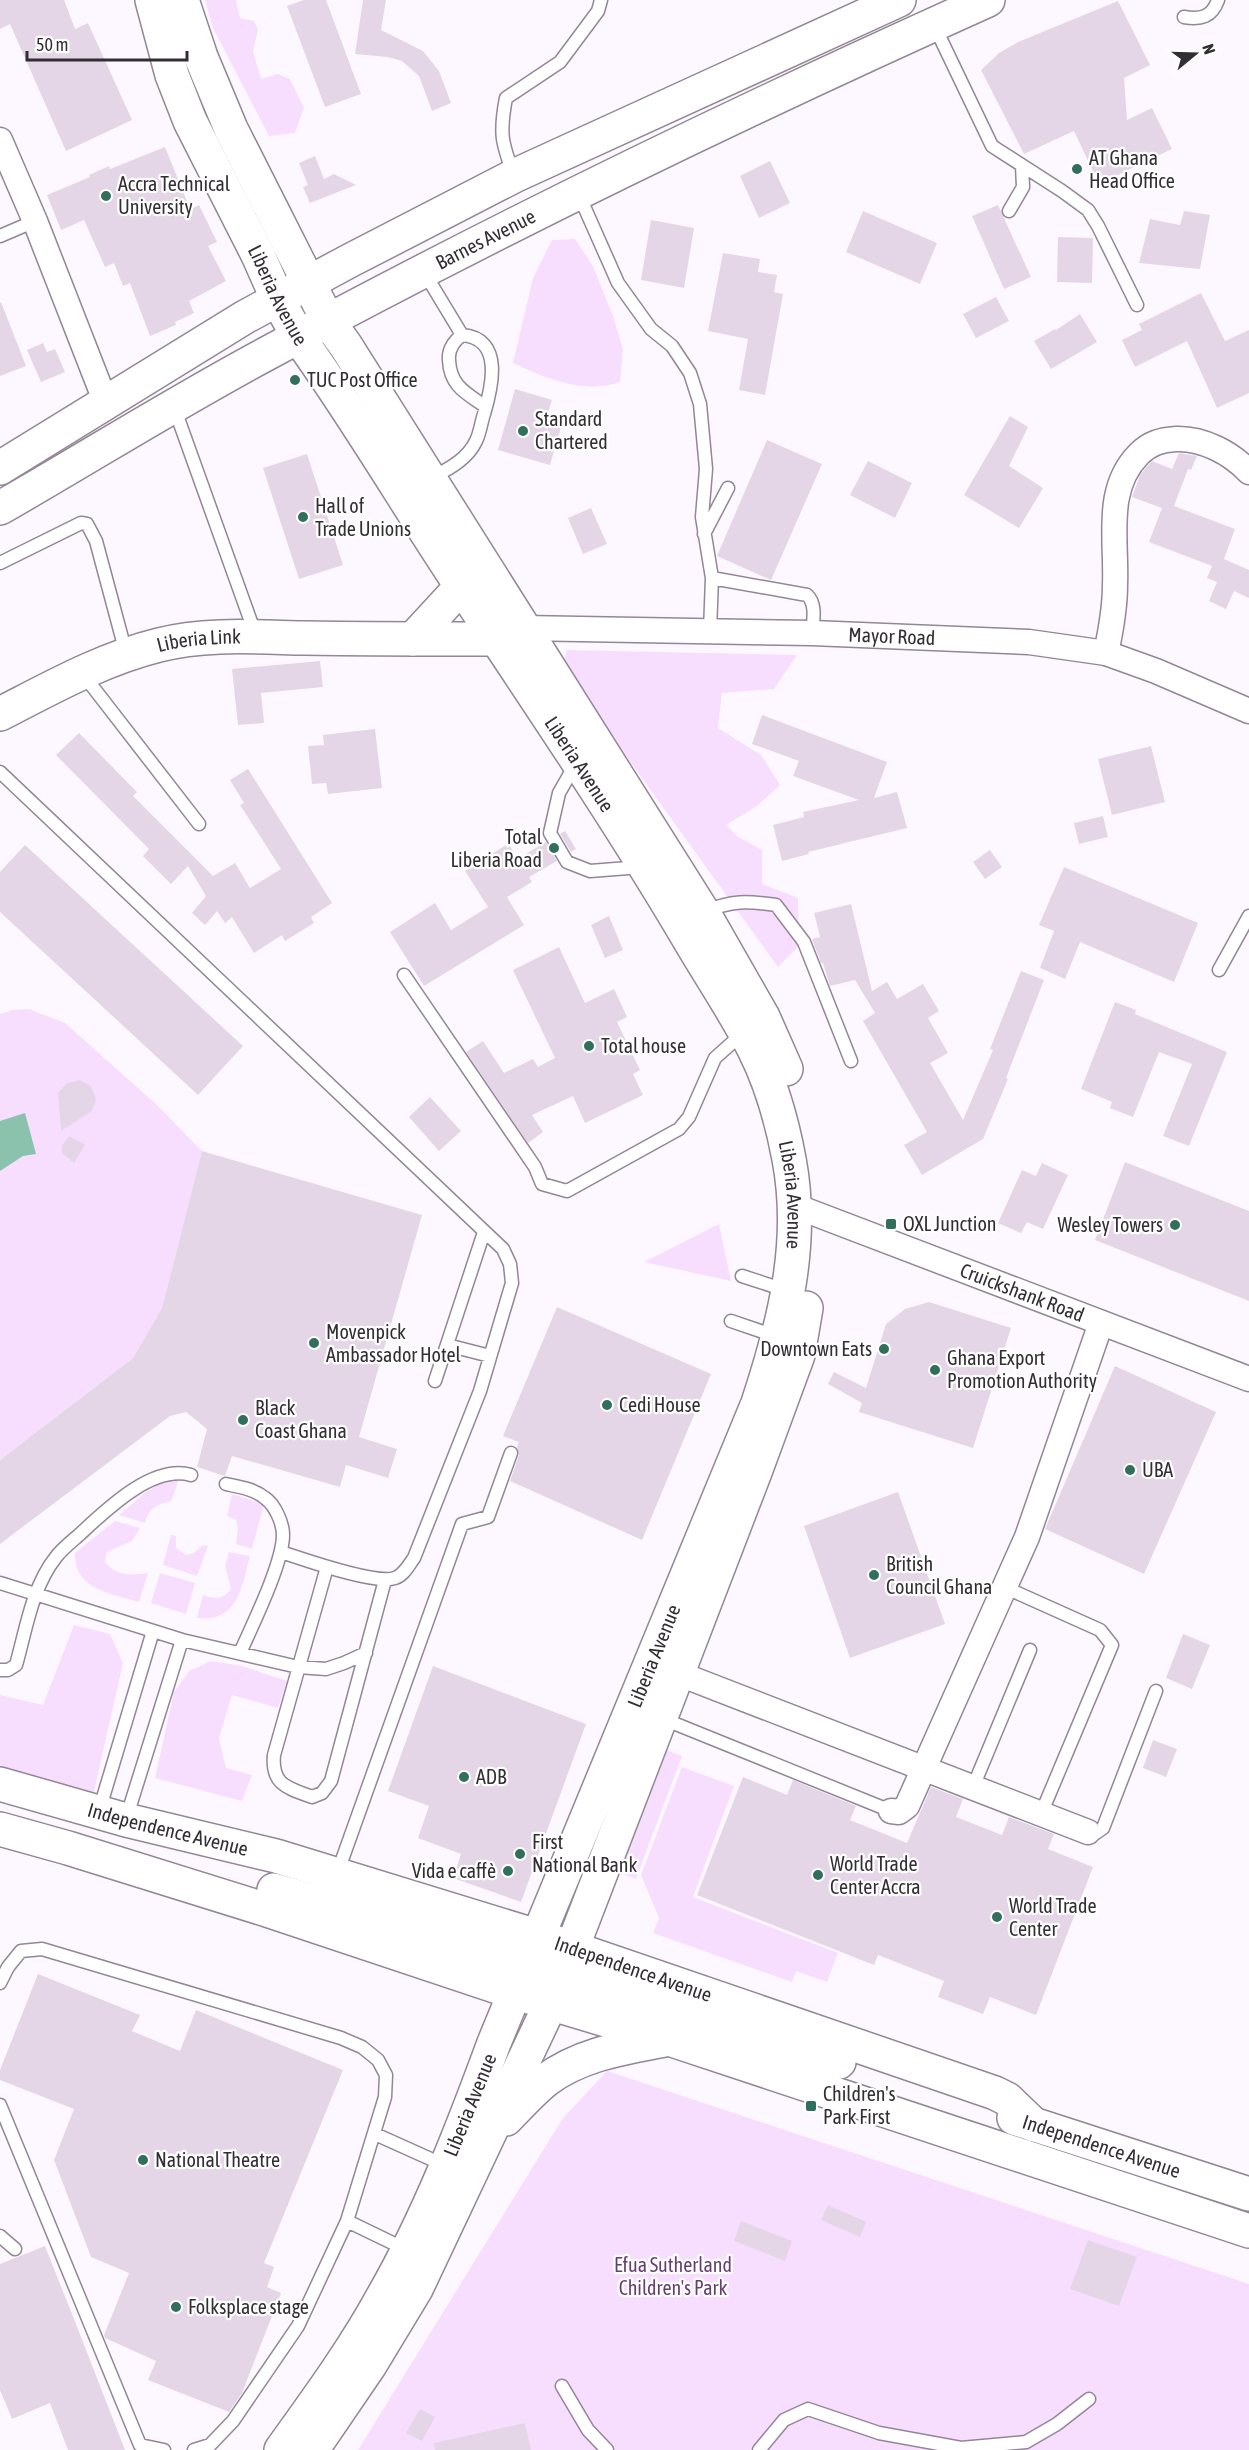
<svg xmlns="http://www.w3.org/2000/svg" width="1249" height="2450" viewBox="0 0 1249 2450" font-family="'Asap Condensed',sans-serif">
<style>
.green{fill:#f7defe}
.water{fill:#8ac2ae}
.building{fill:#e4d6e7}
.lines{fill:none;stroke-linecap:round;stroke-linejoin:round}
.lane-casing{stroke:#938696;stroke-width:15}
.street-casing{stroke:#938696;stroke-width:27}
.secondary-casing{stroke:#938696;stroke-width:36}
.primary-casing{stroke:#938696;stroke-width:36}
.lane{stroke:#fff;stroke-width:12}
.street{stroke:#fff;stroke-width:24}
.secondary{stroke:#fff;stroke-width:33}
.primary{stroke:#fff;stroke-width:33}
.poi-dot{fill:#316f5c;stroke:#fff;stroke-width:2}
.labels{text-anchor:middle;stroke-width:4.5;stroke-linejoin:round;paint-order:stroke}
.poi-label{font-size:20px;fill:#332e34;stroke:#fff;text-anchor:start}
.street-label{font-size:20px;fill:#332e34;stroke:#fff}
.park-label{font-size:20px;fill:#673e71;stroke:#fff}
</style>
<rect width="100%" height="100%" fill="#fdf8ff"/>
<path class="green" d="M205,0h31l4,18 14,3 4,9 -5,21 8,28 17,-5 12,5 14,29 -9,25 -26,3 -56,-108z
M575,239l18,27 20,50 10,33 -3,33c-35,13 -75,-4 -107,-19l20,-85 19,-38z
M567,650l230,5 -23,34 -52,4 -4,35 43,27 19,30 -23,21 -31,19 11,11 25,14v34l36,14 1,48 -21,21 -216,-300z
M29,1009l36,14 91,81 46,47 -40,157 -29,50 -133,102v-446l13,-4z
M719,1224l12,57 -87,-19z
M167,1479h12l-8,23c-14,1 -23,7 -26,21l-26,-8 27,-23z
M232,1494l32,10 -12,45 -16,-5 2,-15 -2,-9 -9,-4z
M115,1521l25,7 -8,13 -25,11 -2,10c12,15 26,13 43,11l-9,29c-28,-9 -65,-12 -64,-49z
M171,1535l5,1v12l10,7 8,-2 9,-8 5,1 -11,30 -34,-11z
M229,1552l21,4c-8,30 -12,67 -53,62l6,-23c12,4 20,5 28,-6l-6,-23z
M160,1573l35,10 -9,31 -35,-11z
M74,1625l36,9 13,29 -30,133 -93,-26v-75l43,10z
M211,1661l31,5 45,15 -9,27 -46,-13 -13,43 7,30 26,7 -10,26 -87,-23 19,-86 15,-21z
M654,1745l28,11 -46,123 -28,-11z
M682,1767l52,19 -41,111 145,56 -11,29 -31,-11 -4,11 -139,-49 6,-15 -18,-43z
M607,2071l642,213v166h-891l205,-332z"/>
<path class="water" d="M25,1113l11,41 -13,2 -23,15v-50z"/>
<path class="building" d="M0,0h64l11,29 13,-6 44,97 -66,31 -56,-127 -10,5z
M304,0h22l35,94 -36,13 -38,-101z
M363,0h23l-5,30 42,21 16,20 12,32 -19,8 -13,-35 -17,-15 -15,-4 -32,-3z
M1118,1l32,64 -26,13 3,42 25,-12 20,41 -73,35 -25,-53 -50,23 -43,-84 18,-17 19,-11z
M165,147l23,57 3,-1 2,5 6,-3 18,37 -9,4 18,35 -37,20 5,12 -19,9 1,3 -26,11 -20,-53 -7,3 -9,-23 -9,4 -21,-47 -23,10 -14,-35 43,-18 -1,-2 20,-9 1,3z
M315,156l9,23 10,-5 22,11 -46,18 -7,-16 5,-2 -9,-22z
M770,161l20,42 -31,15 -19,-42z
M998,205l33,72 -27,12 -32,-73z
M863,211l74,32 -17,41 -74,-32z
M1184,211l26,4 -10,54 -61,-6 11,-44 30,6z
M651,220l43,8 -10,60 -43,-8z
M1058,237l35,1 -1,45 -35,-1z
M723,253l37,6 -2,13 19,3 -3,17 9,2 -18,101 -26,-5 9,-51 -40,-8z
M1201,293l24,48 24,-11v63l-32,15 -30,-67 -52,26 -13,-27 20,-10 -3,-6z
M996,297l13,24 -33,17 -13,-24z
M1,302l25,64 -26,10v-73z
M1080,314l17,28 -46,27 -17,-28 21,-12 1,1z
M43,343l4,9 8,-3 10,23 -24,10 -14,-32z
M515,389l37,11 -5,16 16,5 -13,44 -52,-15z
M1010,416l18,11 -19,39 34,22 -24,40 -55,-33z
M767,440l55,24 -51,116 -54,-24z
M1179,453l18,3 -6,14 -3,-1 -14,37 61,23 -11,30 25,11v28l-15,-7 -8,18 -17,-8 8,-19 -10,-4 5,-12 -63,-24 13,-34 -30,-11 8,-22 9,-11 3,-3 20,8z
M307,454l36,111 -44,14 -36,-111z
M868,461l44,22 -17,35 -45,-23z
M591,508l16,36 -24,10 -15,-36z
M320,661l3,26 -62,6 3,30 -26,2 -6,-56z
M762,715l125,47 -13,36 23,-6 10,36 -99,24 1,2 -27,7 -9,-36 31,-8 -1,-5 56,-12 -66,-24 6,-15 -47,-17z
M375,729l7,59 -54,6 -2,-11 -14,1 -4,-38 16,-1 -1,-10z
M79,733l58,59 -4,4 80,80 22,-13 15,25 31,-19 -41,-64 4,-2 -14,-23 18,-11 84,134 -21,14 3,6 -29,18 -3,-6 -28,18 -22,-36 -7,6 -8,-12 -12,14 -13,-12 14,-17 -18,-30 -17,18 -28,-28 6,-7 -93,-94z
M1151,746l14,56 -53,13 -14,-56z
M1103,816l5,21 -29,7 -5,-21z
M565,831l11,18 -5,3 -11,-18z
M546,842l11,19 -28,16 3,5 -25,15 17,28 -100,61 -34,-54 45,-29 16,27 37,-23 -23,-36 41,-26 1,3 3,-2 7,13z
M25,845l218,201 -45,49 -198,-183v-40z
M990,850l12,17 -17,12 -12,-17z
M1064,867l134,56 -24,59 -94,-40 -15,37 -25,-11 14,-37 -15,-6z
M851,904l21,87 15,-9 10,17 26,-15 16,27 -11,7 20,35 -18,10 33,57 30,-70 -3,-1 31,-78 23,9 -38,98 2,1 -25,60 -61,36 -18,-30 23,-13 -64,-111 12,-8 -20,-33 -25,6 -7,-23h-2l-9,-24 8,-2 -6,-24z
M609,916l14,34 -18,8 -14,-33z
M559,947l26,56 29,-14 13,28 -10,5 23,48 -7,4 10,21 -58,28 -12,-27 -41,19 11,17 -15,11 -62,-91 17,-11 21,32 29,-14 5,8 17,-9 -42,-88z
M1115,1002l21,8 -1,4 92,38 -38,94 -26,-10 29,-72 -33,-12 -26,65 -23,-9 2,-6 -31,-13z
M80,1080l11,6 5,13 -4,12 -31,20 -3,-38 9,-10z
M430,1097l31,34 -22,20 -30,-34z
M69,1136l16,9 -11,18 -12,-10v-7z
M202,1151l220,64 -63,222 38,12 -9,29 -42,-13 -6,22 -108,-31 -7,20 -28,-9 10,-38 -21,-17 -16,4 -170,128v-84l133,-102 29,-50z
M1125,1162l124,49v90l-154,-61z
M1042,1163l26,12 -25,54 -16,-7 -6,11 -23,-10 24,-53 14,6z
M929,1302l82,26 -38,120 -114,-36 3,-9 -34,-19 6,-12 32,16 20,-64 19,-15z
M557,1307l154,67 -69,166 -132,-59 9,-26 -2,-8 2,-5 -16,-6z
M1115,1366l101,46 -72,162 -99,-45z
M898,1492l47,132 -95,34 -46,-132z
M1183,1634l27,11 -18,44 -26,-11z
M433,1666l153,58 -65,178 -68,-24 8,-24 -43,-16 11,-32 -41,-15z
M1153,1740l24,9 -11,28 -23,-9z
M743,1777l44,18 6,-15 63,26 -6,14 57,23 24,-56 32,12 -7,18 46,18 7,-18 45,17 -6,15 45,18 -57,148 -46,-18 -7,17 -45,-17 6,-16 -66,-26 -4,10 -177,-70z
M38,1974l102,41 -8,16 48,20 16,-41 147,60 -79,193 10,4 -7,20 14,6 -39,100 -13,19 -81,-32 8,-19 -51,-23 -1,-3 25,-62 -38,-16 -37,-97 20,-51 -74,-29v-10z
M828,2205l38,17 -6,15 -39,-17z
M741,2221l51,20 -7,20 -51,-20z
M1088,2240l49,17 -18,49 -49,-17z
M45,2246l29,73 51,131h-57l-18,-47 -38,16 -12,-29v-126z
M420,2409l15,8 -13,24 -16,-8z
M525,2423l6,27h-96l-1,-7z"/>
<g class="lines">
<defs>
<path id="lane" d="M1184,17c17,3 28,0 34,-17
M934,25l58,121 70,45 26,19 10,16 39,79
M514,176c-12,-33 -15,-42 -8,-78l54,-36 38,-51 3,-11
M579,195l39,88 33,46 21,17 18,27 10,31 6,65 -4,48 10,61 -2,53
M1009,211l14,-24 -1,-21
M0,236l35,-15
M424,272l38,63
M174,407l81,226
M430,479c18,-10 37,-19 46,-38 4,-8 5,-18 8,-27 8,-27 20,-76 -22,-79 -8,6 -14,15 -13,25 1,26 17,33 37,47
M704,534l24,-46
M0,563l81,-40 6,1 9,17 30,112
M712,578l95,17c10,9 6,26 5,38
M82,673l117,151
M575,765l-16,28 -9,40 17,29 23,9 51,-4
M0,772l503,477 7,15 2,19 -32,108 -66,167c-6,8 -10,17 -19,20 -20,7 -92,-19 -114,-26
M704,912c28,-12 43,-11 72,-7l28,37 47,119
M1219,970l30,-54
M404,975l131,192 7,17 25,7 112,-62 10,-12 26,-59 28,-25
M742,1276l46,15
M731,1321l44,15
M447,1345l43,11
M435,1381l49,-149
M226,1484c14,3 28,5 39,14 10,7 18,25 18,37 0,28 -31,91 -43,118
M327,1567l-53,188c-3,30 14,33 38,42l10,-4 9,-12 54,-201
M0,1583l182,57 116,27 28,2 18,-6 22,-10
M1004,1587l96,43 12,15 -71,169
M0,1670h8l8,-5c10,-35 16,-78 40,-108 6,-8 15,-15 23,-22 26,-24 73,-71 112,-60
M661,1718l230,93
M973,1787l57,-137
M99,1811l54,-180
M126,1819l56,-179
M1088,1832l8,1 7,-5 53,-137
M337,1874l125,-350 26,-7 23,-64
M0,1983l8,-16 13,-16 21,-2 299,89 21,9 16,13 8,15 -1,22 -38,124 -49,105 -65,95 -23,24 -16,5
M0,2105l140,340 24,5
M375,2134l69,31
M347,2221l58,28
M0,2236l15,13
M562,2386l26,44 19,20
M759,2450l25,-30 24,-11 71,24 82,15 65,-6 31,-18 32,-25"/>
<g id="street">
<path d="M0,140l35,81 71,182"/>
<path id="s1" d="M523,628l289,5 217,9 77,11 50,18 93,40"/>
<path d="M1106,653c5,-23 9,-45 9,-68 2,-45 -11,-96 24,-131 11,-11 22,-14 37,-15 27,-1 55,14 73,33"/>
<path id="s2" d="M795,1206l454,173"/>
<path d="M677,1673l411,159"/>
<path d="M891,1811l8,1 8,-6 120,-269 74,-214"/>
</g>
<g id="secondary">
<path d="M0,468l245,-151 106,-57 163,-84 385,-176"/>
<path id="s3" d="M0,508c89,-51 176,-106 266,-154 235,-127 477,-244 722,-354"/>
<path d="M413,639l48,-52"/>
<path id="s4" d="M0,714c51,-26 102,-55 159,-69 46,-12 98,-8 145,-7 64,1 128,1 192,1"/>
</g>
<g id="primary">
<path id="s5" d="M152,0l20,75 18,46 68,134 20,45 21,38c61,85 114,177 173,264 73,110 147,219 214,332 22,38 48,76 68,115 17,34 28,72 35,110 16,84 -5,165 -31,244l-264,640c-32,87 -66,175 -112,255 -29,53 -66,103 -101,152"/>
<path d="M182,0l19,57 30,72 97,192 18,25 357,566 60,105 23,52"/>
<path id="s6" d="M0,1784l126,36 150,36 264,81 455,156 12,6 27,26"/>
<path d="M0,1829l68,19 199,62 249,83 153,46 580,192"/>
<path d="M274,1890l254,72 20,-3"/>
<path d="M542,1980l20,-5 277,87"/>
<path id="s7" d="M1014,2118l235,76"/>
<path d="M506,2119c13,-13 26,-28 40,-39 35,-26 77,-32 118,-40"/>
<path d="M312,2450l58,-85 46,-76 135,-286 204,-531 43,-117 8,-47"/>
</g>
</defs>
<use href="#lane" class="lane-casing"/>
<use href="#street" class="street-casing"/>
<use href="#secondary" class="secondary-casing"/>
<use href="#primary" class="primary-casing"/>
<use href="#lane" class="lane"/>
<use href="#street" class="street"/>
<use href="#secondary" class="secondary"/>
<use href="#primary" class="primary"/>
</g>
<g class="poi-dot">
<circle cx="1077" cy="169" r="6"/>
<circle cx="106" cy="196" r="6"/>
<circle cx="295" cy="380" r="6"/>
<circle cx="523" cy="431" r="6"/>
<circle cx="303" cy="517" r="6"/>
<circle cx="554" cy="848" r="6"/>
<circle cx="589" cy="1046" r="6"/>
<rect x="885" y="1218" width="12" height="12" rx="3"/>
<circle cx="1175" cy="1225" r="6"/>
<circle cx="314" cy="1343" r="6"/>
<circle cx="884" cy="1349" r="6"/>
<circle cx="935" cy="1370" r="6"/>
<circle cx="607" cy="1405" r="6"/>
<circle cx="243" cy="1420" r="6"/>
<circle cx="1130" cy="1470" r="6"/>
<circle cx="874" cy="1575" r="6"/>
<circle cx="464" cy="1777" r="6"/>
<circle cx="520" cy="1854" r="6"/>
<circle cx="508" cy="1871" r="6"/>
<circle cx="818" cy="1875" r="6"/>
<circle cx="997" cy="1917" r="6"/>
<rect x="805" y="2100" width="12" height="12" rx="3"/>
<circle cx="143" cy="2160" r="6"/>
<circle cx="176" cy="2307" r="6"/>
</g>
<g class="labels">
<g class="poi-label">
<text x="1089" y="165">AT Ghana<tspan x="1089" dy="23">Head Office</tspan></text>
<text x="118" y="191">Accra Technical<tspan x="118" dy="23">University</tspan></text>
<text x="307" y="387">TUC Post Office</text>
<text x="535" y="426">Standard<tspan x="535" dy="23">Chartered</tspan></text>
<text x="315" y="513">Hall of<tspan x="315" dy="23">Trade Unions</tspan></text>
<text x="542" y="844" text-anchor="end">Total<tspan x="542" dy="23">Liberia Road</tspan></text>
<text x="601" y="1053">Total house</text>
<text x="903" y="1231">OXL Junction</text>
<text x="1163" y="1232" text-anchor="end">Wesley Towers</text>
<text x="326" y="1339">Movenpick<tspan x="326" dy="23">Ambassador Hotel</tspan></text>
<text x="872" y="1356" text-anchor="end">Downtown Eats</text>
<text x="947" y="1365">Ghana Export<tspan x="947" dy="23">Promotion Authority</tspan></text>
<text x="619" y="1412">Cedi House</text>
<text x="255" y="1415">Black<tspan x="255" dy="23">Coast Ghana</tspan></text>
<text x="1142" y="1477">UBA</text>
<text x="886" y="1571">British<tspan x="886" dy="23">Council Ghana</tspan></text>
<text x="476" y="1784">ADB</text>
<text x="532" y="1849">First<tspan x="532" dy="23">National Bank</tspan></text>
<text x="830" y="1871">World Trade<tspan x="830" dy="23">Center Accra</tspan></text>
<text x="496" y="1878" text-anchor="end">Vida e caffè</text>
<text x="1009" y="1913">World Trade<tspan x="1009" dy="23">Center</tspan></text>
<text x="823" y="2101">Children's<tspan x="823" dy="23">Park First</tspan></text>
<text x="155" y="2167">National Theatre</text>
<text x="188" y="2314">Folksplace stage</text>
</g>
<g class="street-label">
<text dy="7" stroke="none"><textPath href="#s3" startOffset="555">Barnes Avenue</textPath></text>
<text dy="7" stroke="none"><textPath href="#s5" startOffset="322">Liberia Avenue</textPath></text>
<text dy="7" stroke="none"><textPath href="#s1" startOffset="369">Mayor Road</textPath></text>
<text dy="7" stroke="none"><textPath href="#s4" startOffset="214">Liberia Link</textPath></text>
<text dy="7" stroke="none"><textPath href="#s5" startOffset="880">Liberia Avenue</textPath></text>
<text dy="7" stroke="none"><textPath href="#s5" startOffset="1366">Liberia Avenue</textPath></text>
<text dy="7" stroke="none"><textPath href="#s2" startOffset="243">Cruickshank Road</textPath></text>
<text transform="translate(654 1656) rotate(-68)" y="7">Liberia Avenue</text>
<text dy="7" stroke="none"><textPath href="#s6" startOffset="174">Independence Avenue</textPath></text>
<text dy="7" stroke="none"><textPath href="#s6" startOffset="660">Independence Avenue</textPath></text>
<text transform="translate(470 2105) rotate(-68)" y="7">Liberia Avenue</text>
<text dy="7" stroke="none"><textPath href="#s7" startOffset="92">Independence Avenue</textPath></text>
</g>
<g class="park-label">
<text x="673" y="2272">Efua Sutherland<tspan x="673" dy="23">Children's Park</tspan></text>
</g>
</g>
<g transform="translate(1195 54) rotate(71)" stroke="#ffffff" stroke-width="4.5" paint-order="stroke">
<path d="M0-4.5L10 22L0 15L-10 22Z" fill="#332e34"/>
<text y="-9" font-size="16" font-weight="bold" text-anchor="middle" fill="#332e34">N</text>
</g>
<path d="M27 51v9h160v-9" fill="none" stroke="#332e34" stroke-width="3"/>
<text x="36" y="51" font-size="18" fill="#332e34" stroke="#ffffff" stroke-width="4.5" paint-order="stroke">50 m</text>
</svg>
